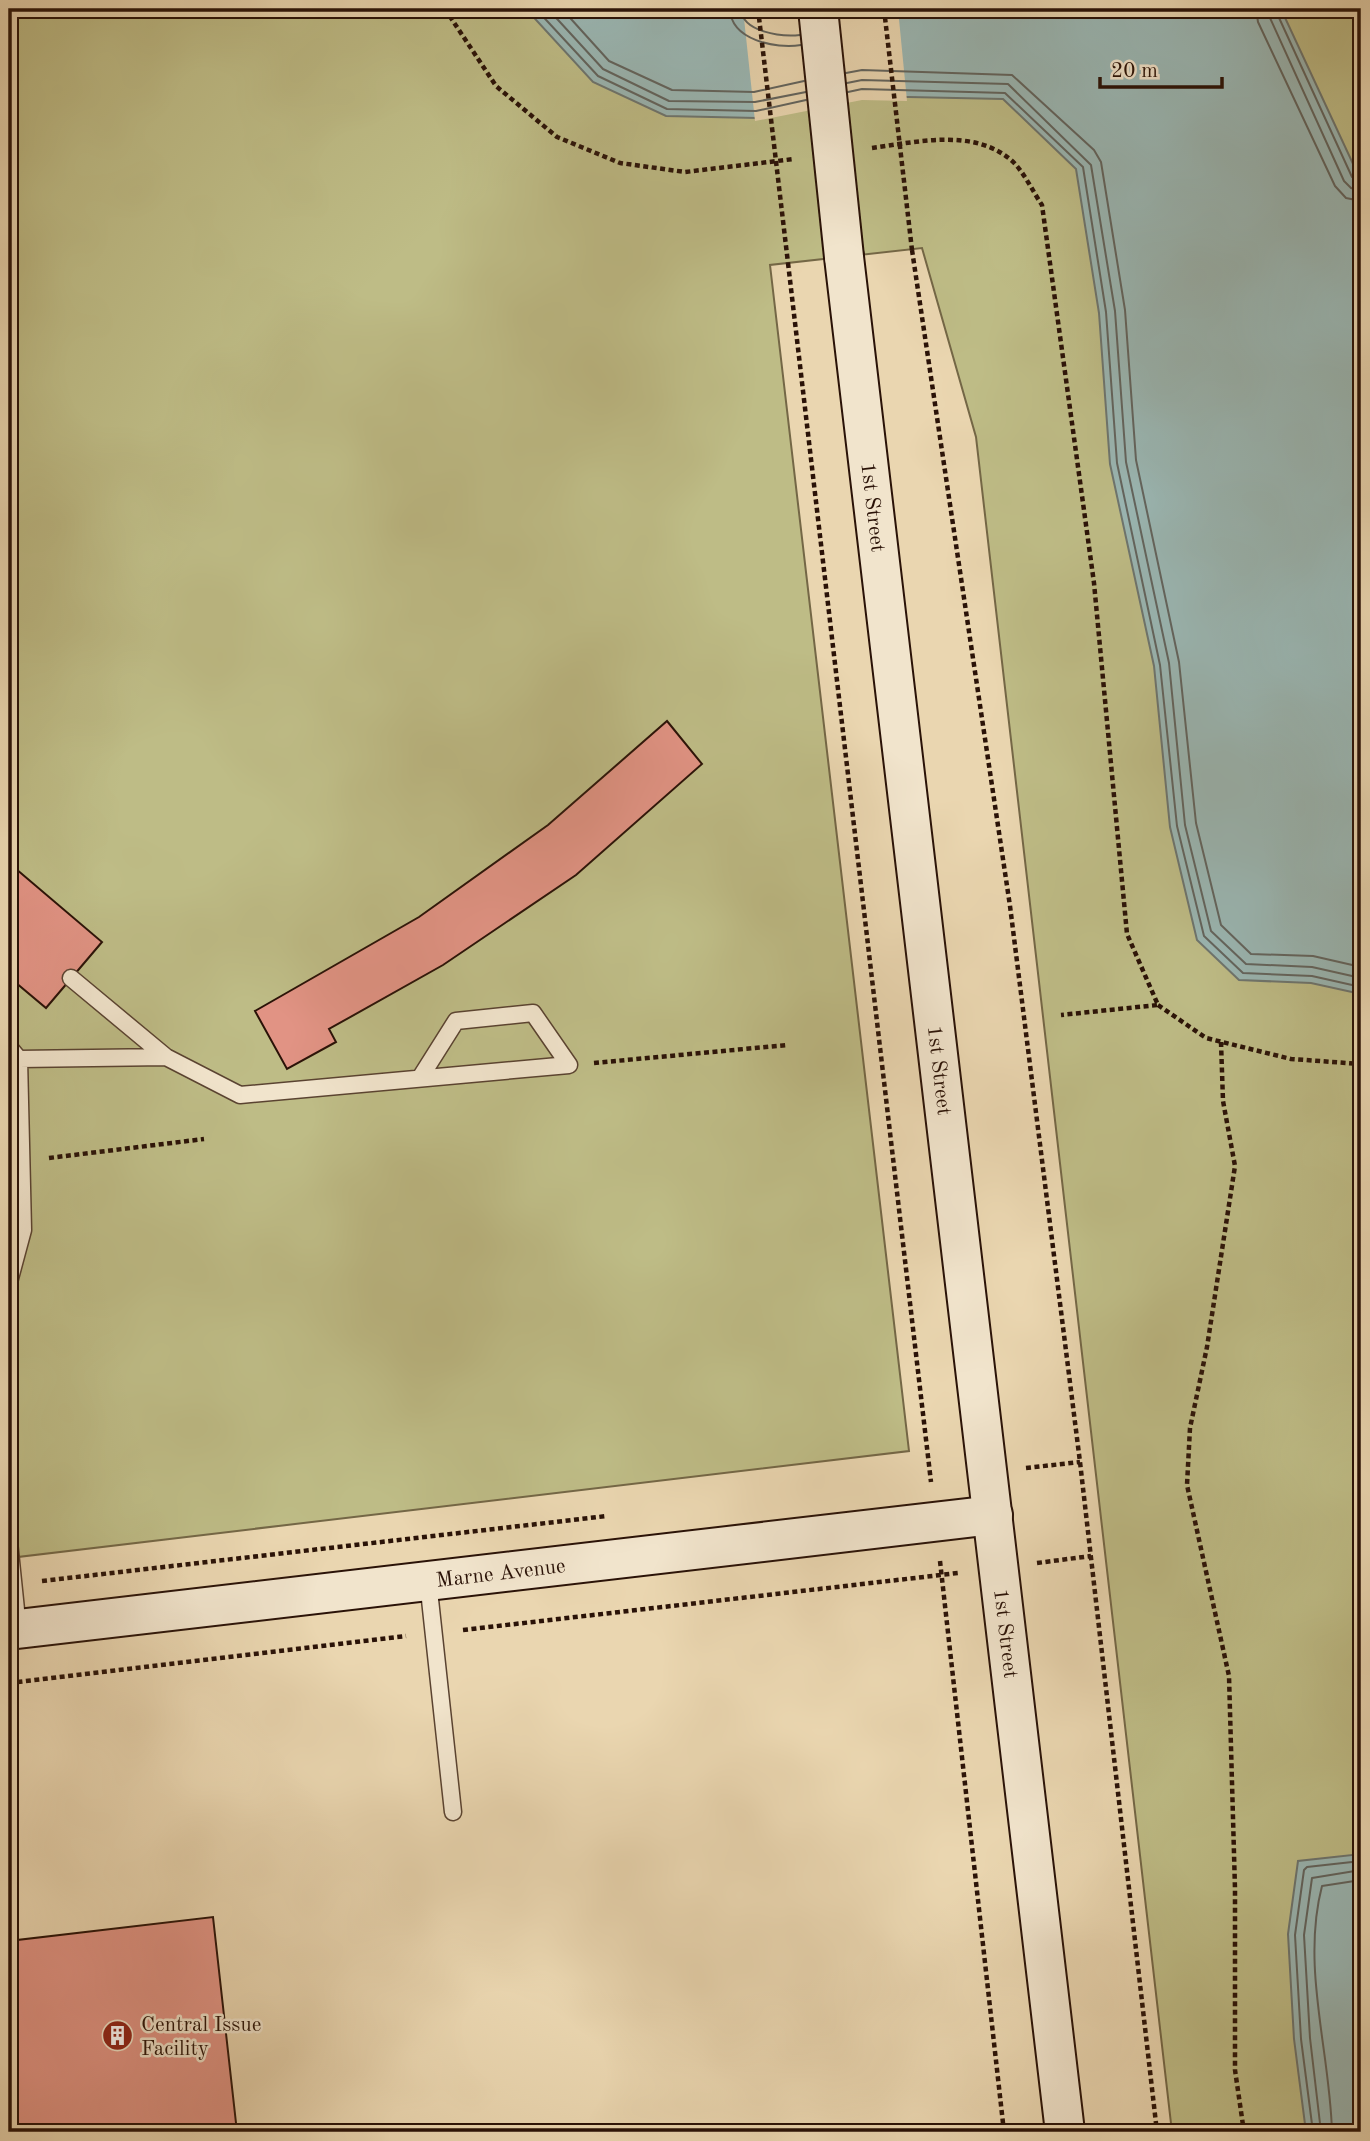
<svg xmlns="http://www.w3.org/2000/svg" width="1370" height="2141" viewBox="0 0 1370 2141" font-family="'Old Standard TT',serif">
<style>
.green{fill:#bebc86;stroke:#746746;stroke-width:2}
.water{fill:#9ab7b4;stroke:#6d756f;stroke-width:2}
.pier{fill:#ead6b0}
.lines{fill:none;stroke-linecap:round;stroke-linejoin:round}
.shore{stroke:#62645e;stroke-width:2}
.building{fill:#e19384;stroke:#2a1207;stroke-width:2}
.lane-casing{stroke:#5a4331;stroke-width:19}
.secondary-casing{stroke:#2a1207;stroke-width:42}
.path{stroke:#2a1207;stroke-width:4.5;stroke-dasharray:5 3.5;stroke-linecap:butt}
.lane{stroke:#f1e4cc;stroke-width:16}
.secondary{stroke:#f1e4cc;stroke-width:38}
.secondary-bridge-casing{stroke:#2a1207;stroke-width:42;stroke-linecap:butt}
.path-bridge{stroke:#2a1207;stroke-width:4.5;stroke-dasharray:5 3.5;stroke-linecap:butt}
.secondary-bridge{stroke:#f1e4cc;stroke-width:38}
.labels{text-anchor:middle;stroke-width:5;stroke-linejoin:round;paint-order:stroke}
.street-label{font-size:21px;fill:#2a1207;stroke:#f1e4cc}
.poi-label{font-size:21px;fill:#2a1207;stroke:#f1e4cc;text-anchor:start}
</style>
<rect width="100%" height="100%" fill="#ead6b0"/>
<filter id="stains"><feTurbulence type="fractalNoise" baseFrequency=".00286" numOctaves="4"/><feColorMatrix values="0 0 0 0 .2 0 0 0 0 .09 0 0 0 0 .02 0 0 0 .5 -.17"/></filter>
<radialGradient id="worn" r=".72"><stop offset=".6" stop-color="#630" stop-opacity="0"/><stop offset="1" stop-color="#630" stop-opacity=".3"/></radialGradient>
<path class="green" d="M9,9h1352v2123h-189l-196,-1695 -54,-189 -152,17 139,1186 -900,107z"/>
<path class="water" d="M526,9h219l44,11 91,-11h401l80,172v813l-50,-11 -72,-3 -42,-40 -27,-113 -16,-161 -44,-202 -11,-151 -23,-144 -73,-70 -142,-3 -104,22 -91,-2 -73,-34z
M1361,1854v278h-55l-12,-93 -6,-105 10,-73z"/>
<path class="pier" d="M743,9h15l31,8 63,-8h46l9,92 -45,-1 -107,21z"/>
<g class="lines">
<path class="shore" d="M536,9l62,67 69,33 89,2 50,-11
M548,9l55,60 66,32 86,1 51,-10
M562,9l47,52 63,29 82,2 50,-11
M730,9c1,31 45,40 71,36
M741,9c1,23 40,28 59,26
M1256,9l2,13 77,164 11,12 15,3
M1266,9l78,172 7,7 10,3
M1275,9l77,168 9,5
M846,73l16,-3 150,5 82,75 7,12 24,148 11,150 43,202 17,161 25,102 30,29 62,2 48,11
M847,83l15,-3 146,4 83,81 24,146 11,151 43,201 16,162 26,106 35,33 66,3 49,11
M848,92l14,-3 143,4 78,74 23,145 11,151 43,202 17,161 27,110 39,37 69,3 49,11
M1313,2132l-12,-93 -6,-104 9,-65 3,-3 54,-6
M1321,2132l-11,-94 -6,-103 8,-57 49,-8
M1332,2132c-2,-81 -31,-165 -10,-246l39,-6"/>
</g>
<path class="building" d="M667,721l35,43 -126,111 -133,90 -114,64 7,13 -49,27 -32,-58 164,-94 129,-92z
M9,863l93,79 -56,66 -37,-31z
M213,1917l24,215h-228v-191z"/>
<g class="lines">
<defs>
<path id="lane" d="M71,978l95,79
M9,1047l10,12 4,171 -14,52
M19,1059l147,-2 74,38 329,-30 -36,-52 -77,8 -36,57
M9,1542l9,87
M428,1581l25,231"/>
<g id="secondary">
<path id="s1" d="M844,257l221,1875"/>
<path id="s2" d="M9,1630l984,-115"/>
</g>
</defs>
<use href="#lane" class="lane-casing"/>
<use href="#secondary" class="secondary-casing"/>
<path class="path" d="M445,9l51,77 61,51 63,26 65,9 109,-13
M872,148c45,-6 101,-20 139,12 12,10 22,32 31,45l52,378 33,351 31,71 -97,10
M912,250l98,656 70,556 77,670
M788,263l143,1219
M1158,1005l48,33 85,21 70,5
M1221,1042l2,59 12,65 -28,181 -17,81 -3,57 42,191 6,213v181l9,62
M594,1063l193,-18
M49,1158l155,-19
M1026,1468l54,-6
M940,1561l64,571
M1037,1563l54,-7
M42,1581l565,-65
M463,1630l495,-57
M9,1683l397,-47"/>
<use href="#lane" class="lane"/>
<use href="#secondary" class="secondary"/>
<defs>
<path id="secondary-bridge" d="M818,9l26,248"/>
</defs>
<use href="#secondary-bridge" class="secondary-bridge-casing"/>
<path class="path-bridge" d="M758,9l30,254
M884,9l28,241"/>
<use href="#secondary-bridge" class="secondary-bridge"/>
</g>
<defs>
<symbol id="building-disc" viewBox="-11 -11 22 22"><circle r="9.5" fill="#8f2418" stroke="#f1e4cc"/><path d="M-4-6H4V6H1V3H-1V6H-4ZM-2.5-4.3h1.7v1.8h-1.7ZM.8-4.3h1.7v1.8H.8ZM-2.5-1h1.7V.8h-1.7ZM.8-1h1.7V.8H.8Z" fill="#fff"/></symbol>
</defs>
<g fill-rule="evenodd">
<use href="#building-disc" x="100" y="2018" width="35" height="35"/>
</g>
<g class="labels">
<g class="street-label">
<text dy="7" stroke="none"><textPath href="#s1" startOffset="252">1st Street</textPath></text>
<text dy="7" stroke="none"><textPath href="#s1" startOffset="819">1st Street</textPath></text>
<text dy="7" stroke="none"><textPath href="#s2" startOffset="495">Marne Avenue</textPath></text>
<text dy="7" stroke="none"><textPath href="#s1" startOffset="1386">1st Street</textPath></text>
</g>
<g class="poi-label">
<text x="141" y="2031">Central Issue<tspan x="141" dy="24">Facility</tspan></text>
</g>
</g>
<rect width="1370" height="2141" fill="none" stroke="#ead6b0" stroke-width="35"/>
<rect x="10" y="10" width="1349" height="2120" fill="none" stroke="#2a1207" stroke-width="3.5"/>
<rect x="18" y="18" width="1335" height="2106" fill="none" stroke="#2a1207" stroke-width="2"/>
<path d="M1100 77v10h122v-10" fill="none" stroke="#2a1207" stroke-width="3.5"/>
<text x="1111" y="77" font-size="21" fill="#2a1207" stroke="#f1e4cc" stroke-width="5" paint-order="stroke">20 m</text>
<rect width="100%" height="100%" filter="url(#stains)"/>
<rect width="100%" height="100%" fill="url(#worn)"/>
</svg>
